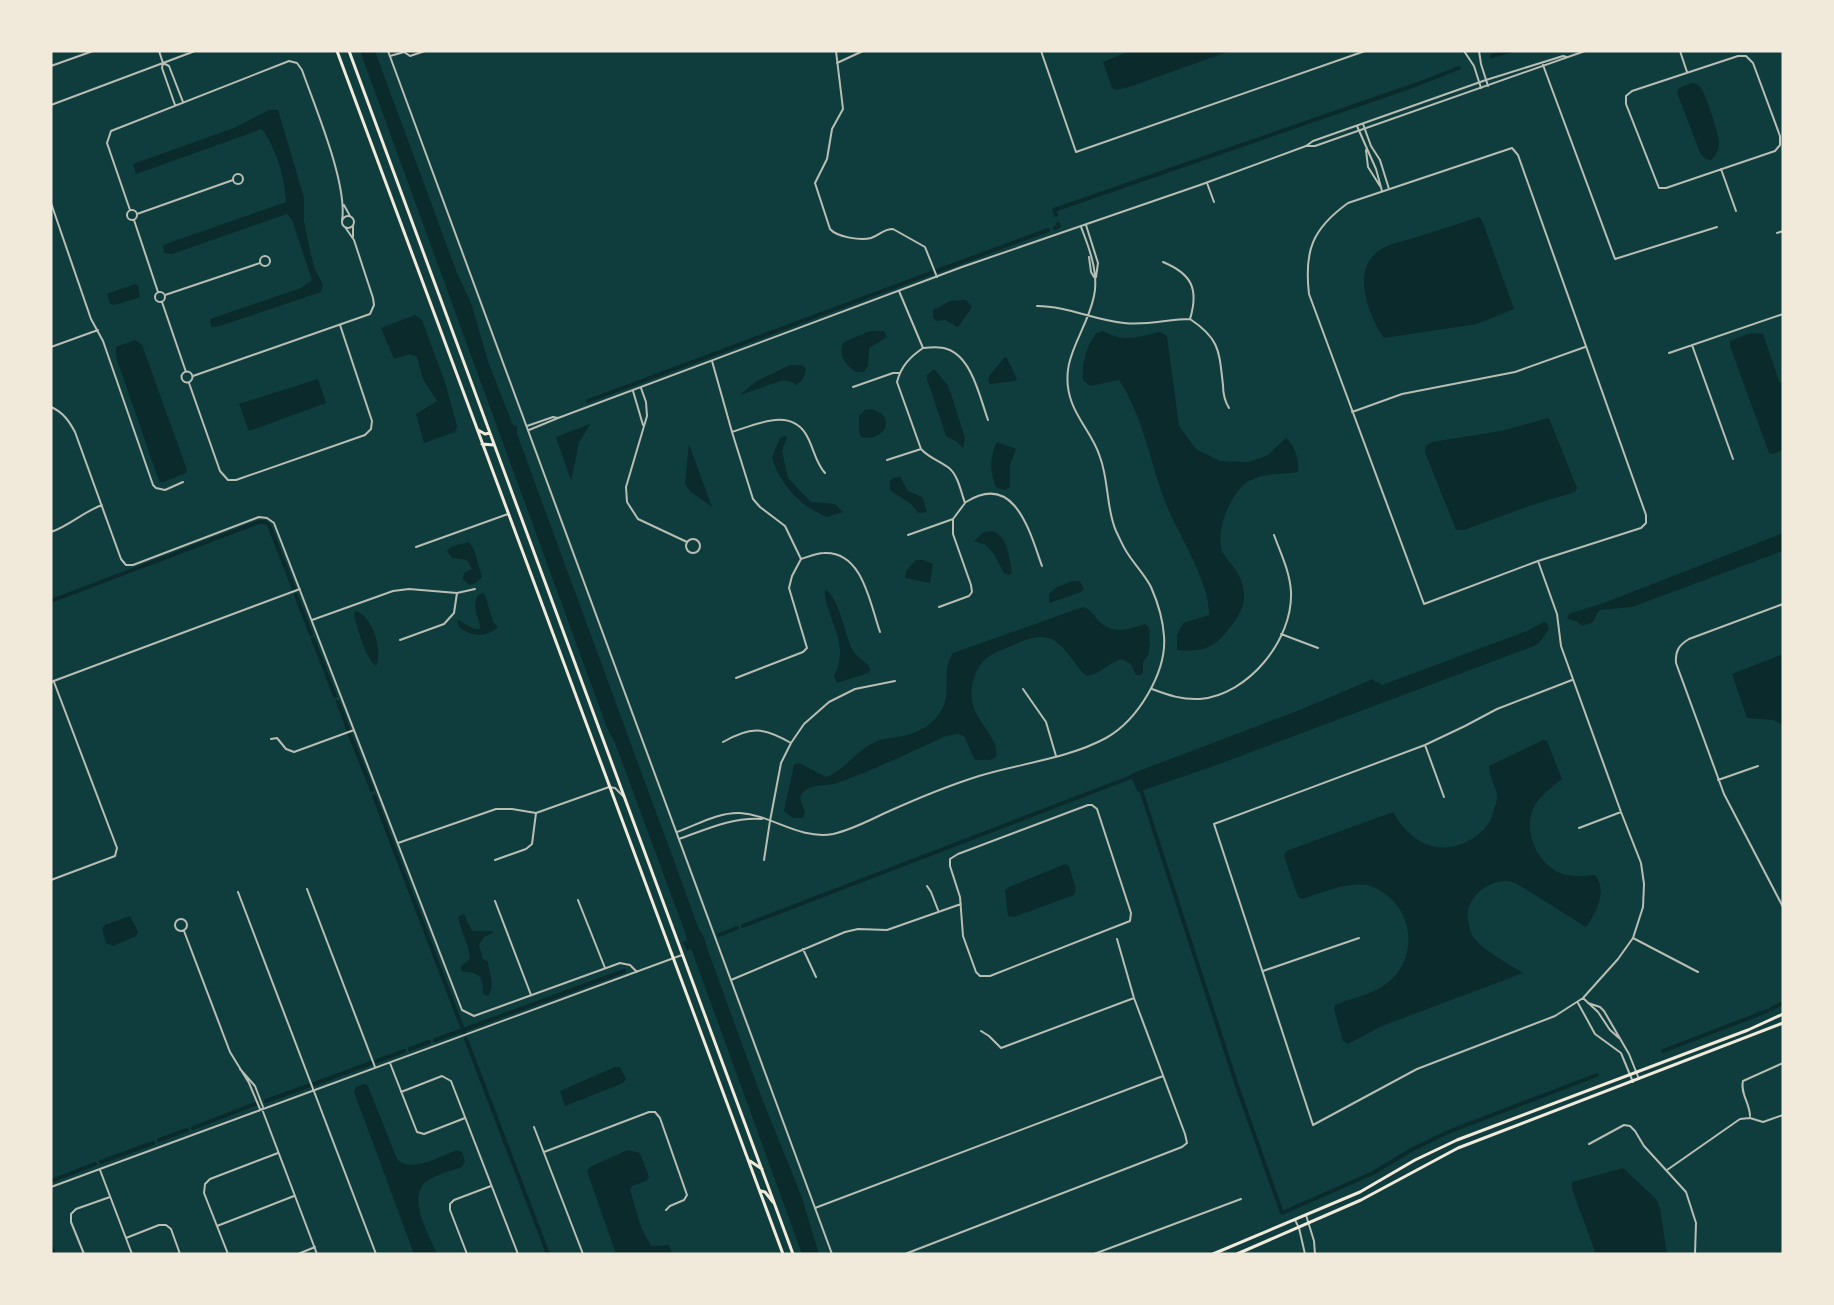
<svg xmlns="http://www.w3.org/2000/svg" width="1834" height="1305" viewBox="0 0 1834 1305" font-family="Georgia,serif">
<style>
.water{fill:#0a2a2b}
.lines{fill:none;stroke-linecap:round;stroke-linejoin:round}
.canal{stroke:#0a2a2b;stroke-width:4}
.minor{stroke:#b8beb3;stroke-width:2}
.tertiary{stroke:#b8beb3;stroke-width:2}
.secondary{stroke:#f1e9da;stroke-width:3}
.primary{stroke:#f1e9da;stroke-width:3}
</style>
<rect width="100%" height="100%" fill="#0f3d3e"/>
<path class="water" d="M360,51h15l82,222 14,30 18,61 23,59 3,3h2v8l182,495 5,8 3,11 54,148 40,99 18,59h-17l-110,-303 -1,-2 -4,2 -4,-9 4,-1 -1,-6 -71,-192 -8,-15z
M1130,51h100l-101,36 -12,3 -5,-2 -9,-26z
M1692,83c4,1 4,0 8,4 5,4 20,50 19,57 -1,7 -3,12 -8,16l-5,-1 -5,-4 -24,-62 2,-5z
M269,110h9l26,88v23l5,25 5,21 9,18 -2,7 -101,34 -9,1 -1,-8 91,-31 11,-8 -20,-60 -5,-6 -115,40 -8,-1 -1,-8 123,-43c-1,-24 -10,-54 -24,-73l-126,45 -3,-10 101,-36z
M1479,217l3,3 32,89 -37,15 -93,14c-16,-23 -35,-72 -1,-90 9,-5 21,-7 31,-10 22,-7 44,-14 65,-21z
M135,284l3,2 2,11 -25,8 -5,-1 -3,-10z
M966,300l6,7 -14,20 -13,-7 -9,1 -3,-3v-8l17,-9z
M415,315l7,5 23,62 12,44 -2,6 -31,11 -8,-29 21,-13 -14,-22 -6,-22 -7,-3 -16,5 -13,-31z
M870,331h14l3,6 -18,11 -1,18 -4,6h-8c-11,-7 -19,-18 -12,-30z
M1103,331c22,12 34,6 57,1l7,4 12,90 17,23 24,12 29,1 19,-7 18,-17c9,8 14,23 12,34 -16,3 -33,0 -49,9 -18,10 -34,50 -27,70 4,8 12,15 16,23 14,26 2,42 -15,62 -12,14 -28,16 -46,14v-15l6,-12 26,-8c1,-33 -30,-79 -43,-111 -16,-41 -22,-86 -47,-124l-29,6 -7,-6c-1,-18 3,-32 13,-47z
M1751,333l12,1 16,47 4,3v66l-10,4 -4,-1 -39,-107v-5z
M135,340l7,5 45,125 -1,3 -23,9h-3l-2,-4 -42,-121v-10z
M1005,357l2,1 10,21 -2,2 -25,3 -2,-4 1,-4z
M790,365h12l4,4c-2,8 -3,13 -11,16l-1,-2 -11,-3 -43,15 15,-13z
M934,369l13,15 4,10 14,44 -2,10 -6,-6 -11,-6 -19,-57v-4z
M318,379l8,24 -77,28 -10,-27z
M871,409c26,6 15,33 -10,28l-2,-6v-15l6,-6z
M1549,418l28,70 -2,4 -43,13 -68,25h-8l-31,-78 1,-6 6,-4 69,-11z
M590,424l-11,19 -8,38 -15,-44z
M785,436l2,1 -5,14 6,27 23,24 24,2 8,8 -16,5c-26,-10 -48,-33 -55,-60l8,-19z
M997,442l19,7 -6,16v22l-5,3 -8,-2c-8,-12 -7,-34 0,-46z
M689,444l23,63 -21,-15 -6,-8z
M900,477l8,14 14,6 5,15 -8,1 -8,-9 -21,-14v-9l3,-3z
M992,531c16,5 17,27 20,41l-3,3 -5,-2 -10,-19 -8,-9 -12,-4 10,-9z
M1783,533v18l-151,56 -32,3 -3,3 -4,9 -11,4 -6,-5 -9,-2 2,-5 40,-13z
M469,542l5,8 8,27 -6,6 -7,2 -6,-6 1,-6 8,-4 -5,-9 -15,-2 -5,-7 3,-4z
M916,560h7l10,4 -3,19 -25,-5 1,-7z
M1073,581h7l4,8 -3,3 -32,11v-9l8,-7z
M825,589c15,10 19,44 27,60 4,9 15,12 19,21l-3,3 -31,10 -3,-7c11,-22 5,-37 -3,-59 -3,-10 -7,-18 -6,-28z
M482,593l3,2 8,27 5,5c-12,11 -26,10 -39,0l-2,-8 17,10h6c0,-14 -8,-14 -3,-33z
M1083,607c7,2 9,6 14,12 14,16 30,11 48,5l4,4 1,17 -2,10 -5,7v11l-2,2h-5l-5,-11 -9,-5c-13,3 -21,15 -35,17 -8,-6 -12,-14 -18,-21 -21,-29 -38,-17 -65,-6 -15,6 -23,11 -29,26 -16,41 26,57 21,82l-6,3h-15l-11,-24 -6,-2 -12,2c-35,16 -70,33 -106,46 -16,6 -33,-1 -40,16l5,14 -2,6h-10l-9,-7 10,-46 5,-2 27,14c19,-7 30,-26 49,-35 6,-3 15,-4 23,-5 18,-3 37,-12 45,-30 8,-17 -2,-37 10,-54z
M355,611c18,4 28,40 21,55 -12,-10 -17,-35 -22,-50z
M1544,622l3,1 2,6 -10,14 -5,3 -320,120 -76,26 -7,-15v-3l171,-65 71,-30 2,3h3l4,3 145,-54z
M1783,654v71l-10,-5 -26,-2 -15,-44z
M1543,740l4,1 15,38c-9,7 -21,16 -27,26 -14,23 2,61 28,69 10,3 22,2 32,1 13,15 1,38 -9,52l-69,-43c-4,-1 -9,-4 -13,-3 -22,2 -42,22 -35,44 1,4 2,10 5,13 9,12 36,27 49,35l-141,53 -34,18 -5,-3 -9,-32 1,-4c16,-7 37,-10 51,-21 35,-26 28,-80 -13,-97 -19,-8 -52,6 -71,12l-4,-2 -14,-41 2,-5 107,-39c17,30 45,46 77,28 9,-5 19,-14 22,-24 1,-5 5,-13 5,-18 0,-11 -8,-21 -8,-32z
M1065,864l4,2 7,23 -2,6 -60,22 -6,-1 -3,-25 4,-4z
M464,914l8,17h21v2l-9,4 -5,8 4,14 5,3c1,13 8,22 0,34l-5,-2c0,-22 -5,-20 -22,-23v-5l9,-7c-1,-15 -9,-27 -12,-42z
M130,916l8,16 -2,4 -23,10 -7,-3 -4,-15 3,-3z
M615,1067h5l6,12 -3,4 -58,23 -5,-15z
M364,1084l4,2 29,73c15,15 43,-3 60,-9l5,2 3,9 -3,6c-11,4 -25,7 -35,14 -21,15 2,54 10,73h-23l-60,-162 2,-5z
M628,1150l12,3 9,24 -3,4 -14,5 -2,4 11,37 10,19 18,-1 3,9h-56l-29,-83 3,-4z
M1623,1168l33,31 4,9 7,46h-71l-24,-65v-7z"/>
<g class="lines">
<path class="canal" d="M1492,56l18,-5
M1056,215l-2,-5 364,-126 41,-16
M1055,228l4,-2 -1,-2
M937,271l111,-41
M588,401l343,-128
M296,595l15,39
M51,601l208,-79h6l4,3 25,64
M313,639l22,57
M338,702l10,27
M350,735l22,55
M1140,787l97,299 45,127 91,-40 38,-23 37,-18 149,-57
M374,796l89,234 161,-59
M743,926l388,-149 5,1
M719,935l18,-7
M1771,1009l12,-6
M466,1039l82,215
M435,1040l28,-10 1,3
M410,1049l19,-7
M1663,1051l104,-40
M377,1061l27,-10
M314,1084l57,-21
M266,1101l42,-15
M193,1128l62,-24
M159,1140l28,-10
M101,1162l52,-19
M51,1181l44,-17
M51,1247l3,7"/>
<path class="minor" d="M159,51l4,12 -1,5 13,37
M836,51l7,58 -11,20 -5,30 -12,24 15,46c7,8 31,12 41,9 9,-3 12,-9 22,-9l32,18 12,30
M1041,51l35,101 289,-101
M1464,51l10,15 7,22
M1479,51l2,13 7,22
M1680,51l7,21
M390,56l14,-4 6,4 15,-5
M1738,56h8l7,7 27,73v9l-5,6 -109,37h-7l-33,-84v-8l6,-5z
M163,63l6,3 14,36
M837,63l26,-12
M1543,65l72,194 102,-32
M51,66l42,-15
M51,105l144,-54
M1363,124l8,22 9,14 9,29
M1357,126l19,43 6,22
M1512,148l6,7 128,360v8l-5,5 -103,33 -114,43 -115,-310c-5,-43 3,-65 39,-91z
M1366,150l2,17 12,19
M1721,169l15,42
M233 179a5 5 0 1 1 10 0a5 5 0 1 1-10 0Z
M1207,183l7,19
M51,203l40,116 12,22 50,144 3,3 9,2 18,-8
M344,205l6,11
M127 215a5 5 0 1 1 10 0a5 5 0 1 1-10 0Z
M130,210l-23,-67 4,-12 178,-70 8,2 5,7c13,37 46,114 40,151
M137,214l96,-34
M342 222a6 6 0 1 1 12 0a6 6 0 1 1-12 0Z
M134,220l24,72
M353,225v12
M1086,225l12,38 -2,14
M1777,233l6,-2
M260 261a5 5 0 1 1 10 0a5 5 0 1 1-10 0Z
M1089,257l2,15 3,5
M1163,262c29,12 36,27 27,57
M899,291l24,57
M155 297a5 5 0 1 1 10 0a5 5 0 1 1-10 0Z
M165,295l95,-32
M162,302l24,70
M1037,306c30,0 57,14 87,17 23,3 44,-4 66,-4
M1190,319c30,20 29,32 33,66 0,9 1,15 6,23
M1692,345l41,114
M51,347l47,-17
M923,348c-13,9 -22,18 -26,34l24,67c8,9 19,12 28,19 9,7 12,24 16,35l-12,16v15l18,51 1,7 -3,4 -30,11
M923,348c8,-1 17,-2 24,1 25,8 33,49 41,71
M1669,353l114,-39
M712,361l20,71 21,67 7,8 25,19 16,33 -9,17 -3,12 18,60 -4,4 -67,26
M181.5 377a5.5 5.5 0 1 1 11 0a5.5 5.5 0 1 1-11 0Z
M193,376l177,-62 4,-9 -1,-7 -19,-58 -9,-13
M189,383l31,88 8,9h8l129,-45 6,-6 1,-8 -32,-96
M853,387l40,-14h6
M641,388l5,14 1,14 -21,71 1,15 11,17 49,23
M633,391l10,34
M51,407c12,5 18,14 24,25l46,127 5,6h7l126,-48 8,1 7,5 188,487 12,6 146,-53 10,2 7,7
M1352,412l50,-18 113,-22 70,-25
M732,432c25,-8 61,-26 76,6 6,12 8,25 17,35
M887,460l34,-11
M966,502c49,-31 64,31 76,64
M51,532c18,-6 32,-20 51,-27
M908,535l45,-16
M686 546a7 7 0 1 1 14 0a7 7 0 1 1-14 0Z
M416,547l92,-33
M801,559c7,-2 15,-6 23,-6 39,-2 46,51 56,79
M1538,561l19,53 4,32 60,166 20,51 3,21 -1,23 -10,31 -15,21 -35,39 -28,18 -138,53 -104,56 -99,-301 211,-79 40,-19 32,-17 75,-29
M1783,604l-94,35c-10,6 -14,12 -13,24l48,131 59,113
M312,620l81,-29 16,-2 48,4 18,-4
M1281,634l37,14
M400,640l44,-16 10,-11 3,-20
M51,682l249,-93
M1023,689l23,33 10,34
M1152,689c16,6 30,11 48,10 48,-4 93,-59 91,-107 -1,-20 -10,-38 -17,-57
M271,739l6,-1 9,11 8,3 60,-22
M723,742c28,-16 40,-15 68,1
M1425,745l19,52
M1718,780l40,-14
M1088,805h4l5,4 34,104 -1,8 -140,55h-10l-4,-4 -13,-36 -3,-39 -10,-31v-7l8,-5z
M1579,828l42,-16
M677,832c20,-7 41,-20 63,-19 32,2 59,27 93,21 18,-4 35,-13 52,-21 31,-14 62,-27 94,-37 42,-13 88,-17 127,-38 32,-18 61,-66 58,-102 -1,-17 -6,-33 -13,-49 -6,-12 -16,-22 -23,-33 -5,-7 -8,-15 -12,-23 -10,-23 -7,-50 -16,-74 -6,-20 -21,-35 -28,-54 -16,-43 14,-68 22,-107 5,-22 -5,-49 -13,-69
M679,839c28,-10 53,-22 83,-20
M398,843l98,-34h16l24,4 73,-26 6,1 8,8
M495,860l31,-11 6,-5 4,-31
M764,860l6,-39 11,-58 10,-20 13,-19 25,-22 26,-13 40,-8
M51,880l64,-24 2,-8 -63,-166
M927,886l4,6 7,18
M307,889l68,178
M238,892l138,362
M578,900l27,68
M495,901l36,94
M175 925a6 6 0 1 1 12 0a6 6 0 1 1-12 0Z
M184,931l46,121 19,31 11,26
M1633,938l65,34
M803,949l13,28
M1263,971l96,-33
M731,980l114,-48 13,-3 29,1 74,-26
M1583,998l15,14 12,18 9,8
M1578,1003l17,31 26,19 12,29
M1588,1003l12,4 4,4 25,43 10,25
M981,1031l8,5 12,12 133,-50
M390,1063l27,69 7,2 41,-16
M240,1069l15,17 8,21
M401,1092l41,-16 9,5 67,173
M262,1109l55,145
M655,1112l5,6 27,77 -3,5 -14,6 -4,4
M1750,1116c0,-12 -10,-23 -7,-35l40,-18
M534,1127l49,127
M1589,1144l35,-19 6,1 5,5 9,15 42,46 10,31 -1,31
M544,1152l105,-40h6
M100,1170l32,84
M1667,1170l73,-51 10,-1 13,4 20,-7
M51,1187l631,-232
M815,1208l348,-132
M1306,1215l8,26 1,13
M1295,1220l4,8 6,26
M217,1226l77,-30
M126,1238l33,-13h7l5,4 9,25
M84,1254l-13,-32v-8l5,-5 34,-12
M228,1254l-24,-61 1,-9 5,-5 68,-26
M298,1254l17,-7
M467,1254l-17,-44v-6l4,-4 37,-14
M905,1254l277,-107 5,-4 -2,-9 -51,-136 -17,-59
M1094,1254l147,-55"/>
<path class="tertiary" d="M388,51l444,1203
M1307,146h8l270,-95
M527,426l26,-9 5,1
M529,430l29,-12 404,-151 238,-82 106,-39 7,-5 173,-61 77,-24 4,1"/>
<path class="secondary" d="M1213,1254l147,-62 55,-32 42,-20 291,-110 35,-16
M1237,1254l124,-54 97,-52 325,-125"/>
<path class="primary" d="M337,51l446,1203
M349,51l444,1203
M478,430l7,4 5,-1
M482,444l12,1
M750,1161l12,8
M761,1191l4,1 8,10"/>
</g>
<rect width="1834" height="1305" fill="none" stroke="#f1e9da" stroke-width="105"/>
</svg>
